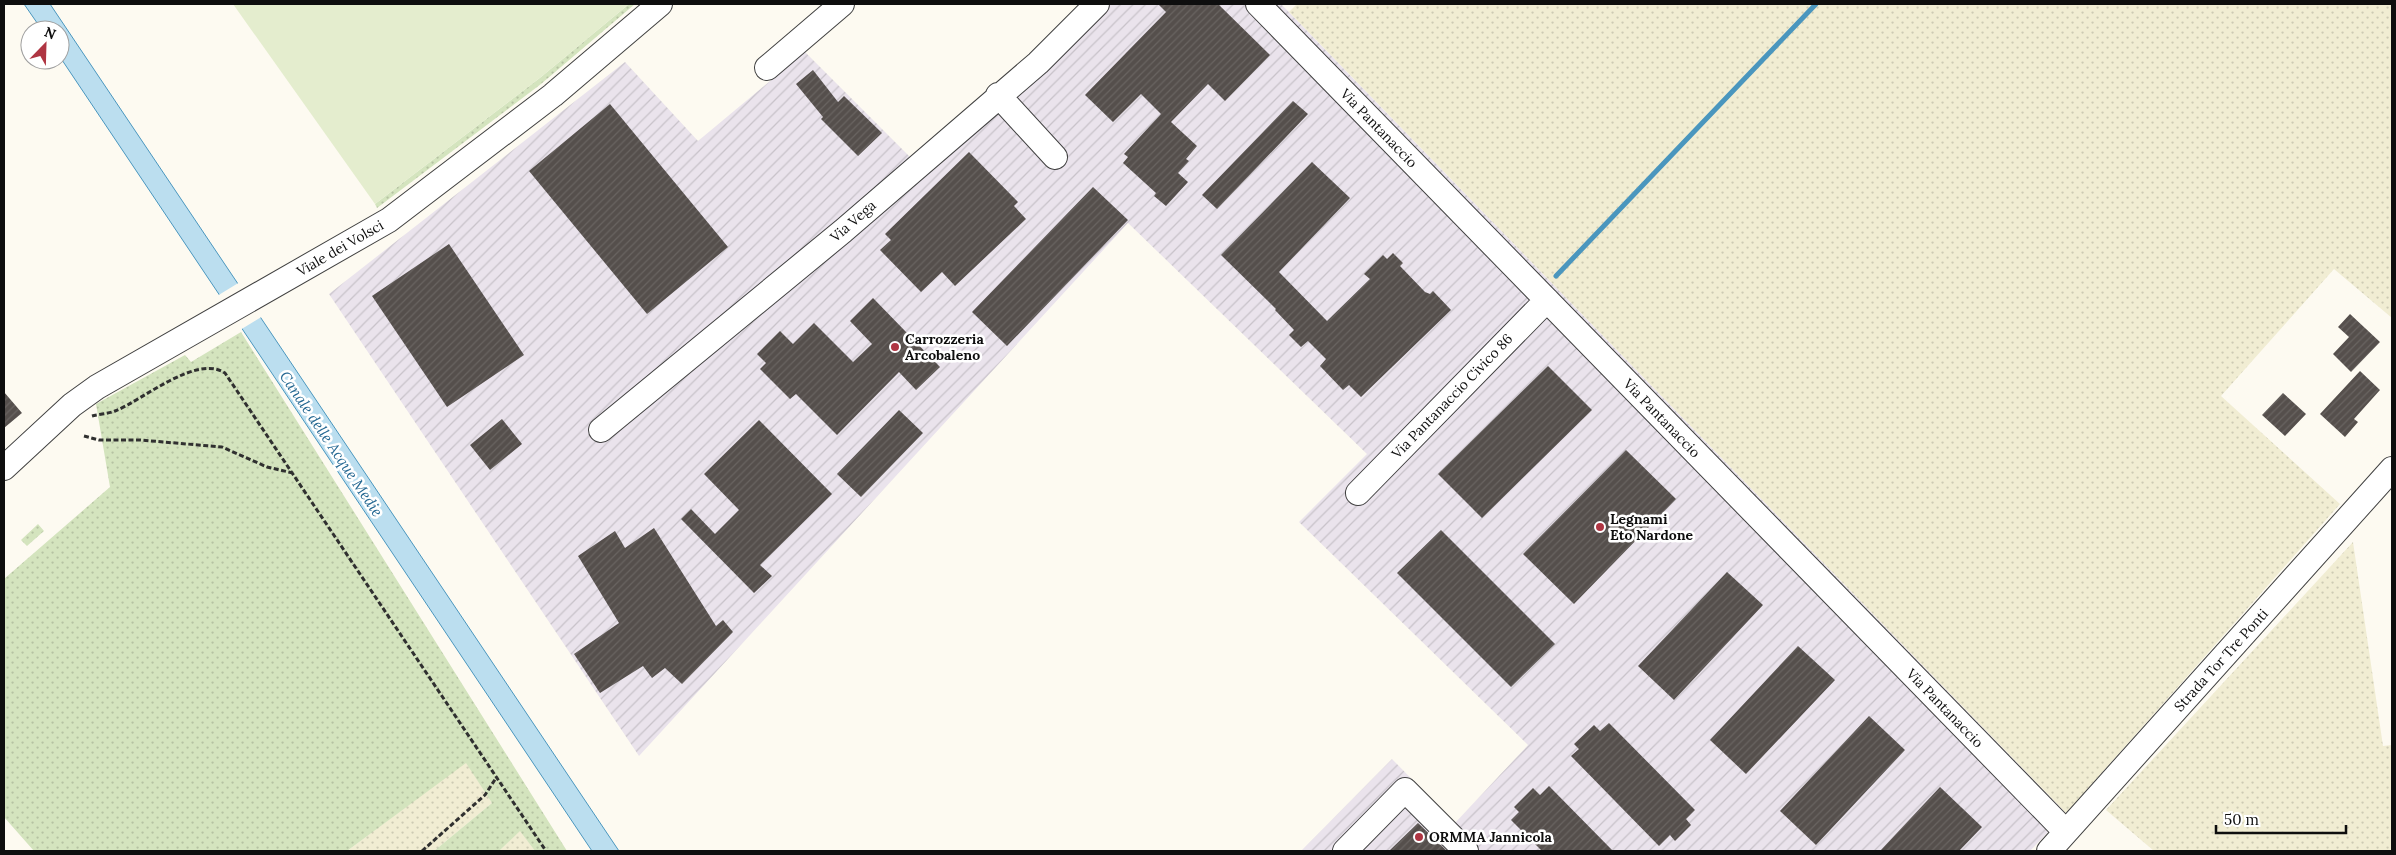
<svg xmlns="http://www.w3.org/2000/svg" width="2396" height="855" viewBox="0 0 2396 855" font-family="Lora,serif">
<style>
.industrial{fill:url(#industrial-furrows)}
.farmland{fill:url(#farmland-dots)}
.grass{fill:url(#grass-dots)}
.pitch{fill:#e4edce}
.water{fill:#bbdeef;stroke:#4a96be}
.pier{fill:#fdfaf1}
.lines{fill:none;stroke-linecap:round;stroke-linejoin:round}
.stream{stroke:#4a96be;stroke-width:5}
.building{fill:url(#building-hatch)}
.minor-casing{stroke:#414141;stroke-width:26}
.path{stroke:#303030;stroke-width:3;stroke-dasharray:5 2.5;stroke-linecap:butt}
.minor{stroke:#fff;stroke-width:24}
.poi-dot{fill:#af3542;stroke:#fff;stroke-width:2}
.labels{text-anchor:middle;stroke-width:5;stroke-linejoin:round;paint-order:stroke}
.street-label{font-size:14px;fill:#0e0e0e;stroke:#fff}
.poi-label{font-size:14px;font-weight:bold;fill:#0e0e0e;stroke:#fff;text-anchor:start}
.water-label{font-size:15px;font-style:italic;fill:#256892;stroke:#fff}
</style>
<defs>
<pattern id="industrial-furrows" width="10" height="10" patternUnits="userSpaceOnUse" patternTransform="scale(1.25)"><rect width="10" height="10" fill="#eae3ec"/><path d="M-1 1l2-2M0 10L10 0M9 11l2-2" fill="none" stroke="#c8c2c9"/></pattern>
<pattern id="farmland-dots" width="8" height="8" patternUnits="userSpaceOnUse" patternTransform="scale(1.25)"><rect width="8" height="8" fill="#f1edd3"/><path d="M2 2h.1M6 6h.1" fill="none" stroke="#cdcab4" stroke-width="1.8" stroke-linecap="round"/></pattern>
<pattern id="grass-dots" width="8" height="8" patternUnits="userSpaceOnUse" patternTransform="scale(1.25)"><rect width="8" height="8" fill="#d4e4be"/><path d="M2 2h.1M6 6h.1" fill="none" stroke="#b5c2a2" stroke-width="1.8" stroke-linecap="round"/></pattern>
<pattern id="building-hatch" width="6" height="6" patternUnits="userSpaceOnUse" patternTransform="scale(1.25)"><rect width="6" height="6" fill="#554f4c"/><path d="M-1 1l2-2M0 6l6-6M5 7l2-2" fill="none" stroke="#696461"/></pattern>
</defs>
<rect width="100%" height="100%" fill="#fdfaf1"/>
<path class="industrial" d="M1085,4h196l785,809 -36,38h-729l91,-92 63,64 73,-78 -229,-223 68,-68 -239,-231 -489,533 -310,-462 296,-232 73,79 107,-89 106,106 121,-101z"/>
<path class="farmland" d="M1297,4h1095v314l-58,-49 -113,127 119,108 -274,309 -777,-801z
M2353,542l30,204 9,-1v106h-238l-48,-41z
M466,762l26,41 -58,48h-87z
M520,830l15,21h-36z"/>
<path class="grass" d="M629,4h6l-94,80 -164,124 -2,-4 166,-127z
M241,332l326,519h-32l-15,-20 -21,20h-65l58,-48 -26,-40 -119,88h-313l-30,-34v-238l106,-92 -14,-83 89,-49 6,7z
M38,524l6,7 -17,15 -6,-6z"/>
<path class="pitch" d="M233,4h396l-88,73 -166,127z"/>
<path class="water" d="M24,4h26l569,847h-27l-532,-794v-27h-18z"/>
<path class="pier" d="M240,282l23,34 -23,14 -23,-34z"/>
<g class="lines">
<path class="stream" d="M1556,276l260,-272"/>
</g>
<path class="building" d="M1158,4h60l52,51 -45,46 -17,-17 -37,38 26,24 -11,13 3,2 -11,12 10,9 -22,24 -12,-10 2,-3 -33,-30 5,-6 -4,-3 37,-40 -20,-20 -28,28 -28,-27 81,-83z
M813,70l25,32 6,-6 38,37 -24,23 -37,-37 2,-2 -27,-33z
M1293,101l15,13 -91,95 -15,-14z
M610,104l118,143 -81,67 -118,-143z
M969,152l49,50 -4,4 12,13 -71,67 -13,-14 -21,20 -41,-42 11,-10 -6,-6z
M1312,162l38,36 -71,74 48,49 43,-42 -6,-5 19,-19 4,4 6,-6 10,10 -3,3 25,26 5,2 3,-3 18,19 -90,87 -12,-12 -6,5 -23,-24 6,-7 -18,-18 -7,6 -12,-12 5,-5 -19,-20 1,-1 -55,-54z
M1093,187l35,33 -121,126 -35,-34z
M449,244l75,111 -77,52 -75,-111z
M873,298l67,69 -24,23 -17,-18 -62,63 -41,-41 -6,5 -30,-30 6,-6 -9,-9 23,-23 13,13 21,-21 39,39 19,-18 -22,-23z
M2350,314l30,28 -29,30 -18,-18 16,-17 -11,-10z
M1548,366l44,44 -110,108 -44,-44z
M2360,371l20,19 -26,29 4,3 -13,15 -25,-23z
M4,392l18,21 -18,15z
M2283,393l23,21 -21,22 -23,-21z
M899,410l24,23 -62,64 -24,-23z
M502,419l20,25 -32,26 -20,-25z
M759,420l73,74 -72,71 12,11 -18,17 -73,-74 10,-10 24,25 24,-24 -35,-36z
M1626,450l50,49 -102,105 -51,-50z
M654,528l62,98 7,-6 10,12 -51,52 -17,-16 -13,10 -9,-12 -43,27 -26,-39 45,-31 -41,-67 37,-25 10,17z
M1441,530l114,114 -44,43 -114,-114z
M1727,572l36,33 -89,95 -36,-34z
M1798,646l37,34 -89,94 -36,-34z
M1869,716l36,34 -89,95 -36,-34z
M1609,723l86,87 -9,9 5,6 -16,16 -5,-6 -11,11 -88,-90 8,-7 -5,-5 20,-19 6,6z
M1549,786l64,65h-71l-31,-31 8,-8 -5,-5 19,-19 7,7z
M1940,787l42,40 -23,24h-79z
M1418,823l29,28h-58z"/>
<g class="lines">
<defs>
<path id="minor" d="M1258,4l808,828
M767,68l75,-64
M998,95l57,62
M601,430l242,-199 195,-168 59,-59
M4,468l68,-63 25,-18 292,-167 164,-125 107,-91
M1358,493l189,-193
M1345,851l60,-61 61,61
M2049,851l343,-382"/>
</defs>
<use href="#minor" class="minor-casing"/>
<path class="path" d="M92,416c7,-2 16,-2 23,-5 28,-11 81,-57 110,-38l321,478
M84,436l15,4h41l82,7 45,20 26,6
M422,851l63,-56 11,-17"/>
<use href="#minor" class="minor"/>
</g>
<g class="poi-dot">
<circle cx="895" cy="347" r="5"/>
<circle cx="1600" cy="527" r="5"/>
<circle cx="1419" cy="837" r="5"/>
</g>
<g class="labels">
<g class="street-label">
<text transform="translate(1379 128) rotate(46)" y="5">Via Pantanaccio</text>
<text transform="translate(853 221) rotate(-41)" y="5">Via Vega</text>
<text transform="translate(340 248) rotate(-30)" y="5">Viale dei Volsci</text>
<text transform="translate(1452 396) rotate(-46)" y="5">Via Pantanaccio Civico 86</text>
<text transform="translate(1662 418) rotate(46)" y="5">Via Pantanaccio</text>
<text transform="translate(2221 660) rotate(-48)" y="5">Strada Tor Tre Ponti</text>
<text transform="translate(1945 708) rotate(46)" y="5">Via Pantanaccio</text>
</g>
<g class="poi-label">
<text x="905" y="344">Carrozzeria<tspan x="905" dy="16">Arcobaleno</tspan></text>
<text x="1610" y="524">Legnami<tspan x="1610" dy="16">Eto Nardone</tspan></text>
<text x="1429" y="842">ORMMA Jannicola</text>
</g>
<g class="water-label">
<text transform="translate(331 444) rotate(56)" y="5">Canale delle Acque Medie</text>
</g>
</g>
<rect width="2396" height="855" fill="none" stroke="#0e0e0e" stroke-width="10"/>
<g transform="translate(45 45) rotate(23)"><circle r="24" fill="#ffffff" stroke="#9f9f9f"/>
<path d="M0-4L9 19L0 12L-9 19Z" fill="#af3542"/>
<text y="-8" font-size="14" font-weight="bold" text-anchor="middle" fill="#0e0e0e">N</text>
</g>
<path d="M2216 825v8h130v-8" fill="none" stroke="#0e0e0e" stroke-width="2.5"/>
<text x="2224" y="825" font-size="15" fill="#0e0e0e" stroke="#ffffff" stroke-width="4" paint-order="stroke">50 m</text>
</svg>
